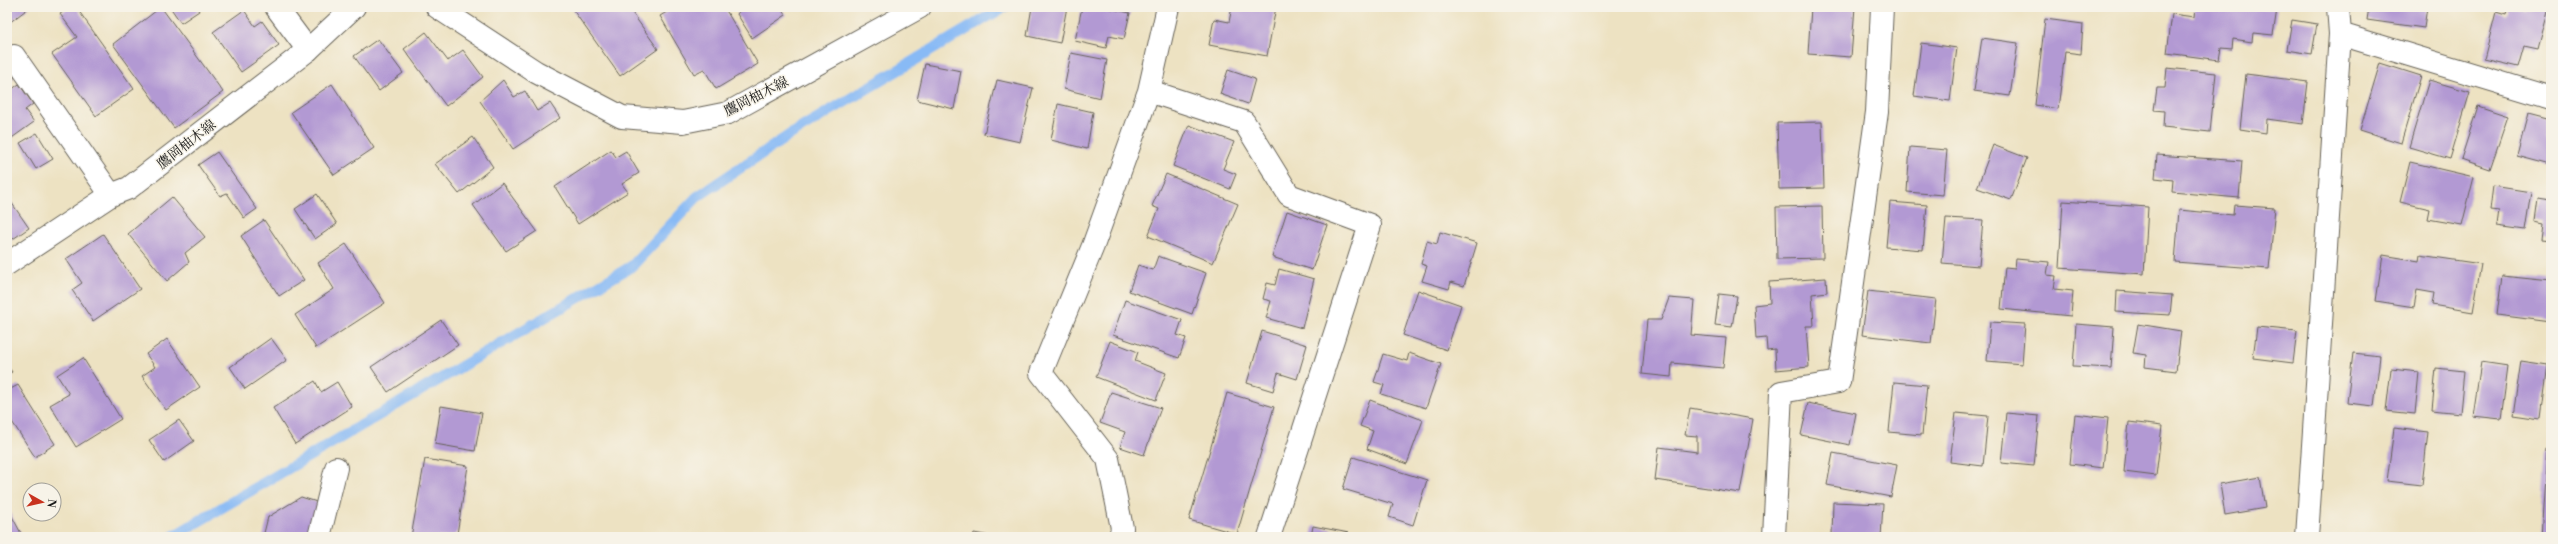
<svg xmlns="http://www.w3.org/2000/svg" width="2558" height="544" viewBox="0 0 2558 544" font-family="'Libre Bodoni','Noto Serif JP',serif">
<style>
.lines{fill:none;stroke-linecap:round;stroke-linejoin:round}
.stream{stroke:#88baf5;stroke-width:11}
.building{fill:#b299d3}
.minor-casing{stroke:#656156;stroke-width:24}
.major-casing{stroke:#656156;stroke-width:24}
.minor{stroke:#fff;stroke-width:22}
.major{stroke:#fff;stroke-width:22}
.labels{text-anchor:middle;stroke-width:3;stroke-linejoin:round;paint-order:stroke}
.street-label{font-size:14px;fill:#1c1c1c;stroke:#f7f3e8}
</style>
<rect width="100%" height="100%" fill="#f7f3e8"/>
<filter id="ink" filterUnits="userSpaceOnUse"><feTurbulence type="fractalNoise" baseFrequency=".025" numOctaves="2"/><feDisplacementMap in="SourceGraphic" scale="8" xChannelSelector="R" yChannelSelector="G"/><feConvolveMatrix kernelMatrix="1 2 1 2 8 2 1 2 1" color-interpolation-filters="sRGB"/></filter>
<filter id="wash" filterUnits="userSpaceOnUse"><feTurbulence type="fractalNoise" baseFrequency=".012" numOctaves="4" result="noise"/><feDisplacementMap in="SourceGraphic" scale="16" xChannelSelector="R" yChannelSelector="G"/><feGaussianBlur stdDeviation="0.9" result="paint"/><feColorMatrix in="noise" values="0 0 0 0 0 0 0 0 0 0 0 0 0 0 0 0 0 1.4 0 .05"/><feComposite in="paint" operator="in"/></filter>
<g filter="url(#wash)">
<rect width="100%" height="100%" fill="#ede2c2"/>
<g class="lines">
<path class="stream" d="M172,537l460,-271 65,-69 94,-63 213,-127"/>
</g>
<g id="blocks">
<path class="building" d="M7,7h23l-21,16z
M70,7h6l58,82 -38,27 -44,-62 25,-17 -17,-23z
M161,7l62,85 -49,36 -61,-84z
M170,7h27l2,4 -18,12z
M577,7h51l30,42 -38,27 -47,-66z
M675,7h49l34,57 -42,25 -12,-20 -10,5 -34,-58z
M743,7h37l6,8 -34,23 -15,-24z
M1032,7h35l-7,36 -33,-7z
M1082,7h21l27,6 -6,26 -15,-3 -3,12 -31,-7z
M1232,7h44l-9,49 -58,-11 5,-26 15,3z
M1811,7h44l-4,50 -43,-3z
M2195,7l82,2 -4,26 -20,-2 -1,9 -19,-3 -1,10 -11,-1 -2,12 -52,-7 5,-39 22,3z
M2369,7h58l-3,21 -57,-8z
M2508,7h41l-11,42 -14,-3 -6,21 -34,-8 12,-47 10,3z
M244,10l11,16 7,-5 17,24 -38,27 -28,-40z
M2045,19l38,5 -2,30 -16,-2 -7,57 -23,-4z
M2292,20l25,4 -5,30 -25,-4z
M426,32l22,29 15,-11 20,27 -37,29 -42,-57z
M1982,38l36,5 -8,53 -36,-5z
M378,39l25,34 -24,18 -25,-35z
M1921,43l36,5 -7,53 -36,-5z
M1071,53l36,7 -7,38 -36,-9z
M2380,63l41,13 -20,67 -41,-13z
M925,64l36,7 -7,38 -37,-9z
M7,67l7,11 -7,5z
M2167,68l49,5 -6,59 -47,-5 1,-16 -10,-1 3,-22h8z
M1228,70l27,9 -7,25 -28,-10z
M2246,74l62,8 -5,42 -36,-5 -1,14 -26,-4z
M503,80l11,17 11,-6 12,20 13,-8 10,15 -47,31 -33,-48z
M997,80l36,8 -13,54 -36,-8z
M2429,80l41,12 -20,67 -41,-12z
M19,84l14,20 -8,6 9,12 -25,18 -2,-3v-44z
M332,84l42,64 -40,27 -43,-63z
M1058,104l35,8 -6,37 -36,-9z
M2478,106l30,10 -18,53 -29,-10z
M2528,113l23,6v46l-34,-9z
M1822,122l2,66 -45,1 -2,-66z
M1189,125l45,17 -11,27 13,5 -6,15 -57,-23z
M37,133l16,26 -17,10 -16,-26z
M473,137l20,30 -34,27 -24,-30z
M1993,145l34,13 -16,42 -34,-12z
M1910,147l37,3 -4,45 -36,-3z
M611,150l5,7 10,-6 13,22 -17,11 6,8 -50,32 -23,-37z
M217,152l40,57 -13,9 -17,-25 -7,3 -22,-31z
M2157,155l85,6 -3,37 -67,-6 1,-12 -18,-2z
M2410,162l64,15 -12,48 -34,-6 2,-10 -30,-7z
M1166,174l72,30 -25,59 -65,-27 11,-27 -7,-3z
M502,183l35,48 -31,20 -33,-46z
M2493,186l38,6 -6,38 -28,-4 2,-15 -9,-1z
M317,194l20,30 -22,15 -20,-30z
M172,197l33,40 -20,16 4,9 -22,19 -39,-47z
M2538,198l13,2v40l-9,-1 2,-16 -9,-2z
M9,199l20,29 -22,15v-43z
M2063,201l85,6 -4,67 -85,-6z
M1890,202l37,3 -4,45 -37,-3z
M2234,205l41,3 -6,61 -94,-7 4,-52 54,5z
M1822,206l1,52 -46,1 -1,-52z
M1287,211l40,14 -15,45 -40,-13z
M1946,218l37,2 -4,46 -37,-3z
M264,220l40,60 -25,16 -38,-60z
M1440,232l37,11 -13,43 -13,-4 -2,7 -27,-8 5,-15 -6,-2 6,-23 10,3z
M103,234l37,55 -47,32 -21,-31 10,-7 -16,-24z
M346,244l39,59 -69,45 -21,-33 39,-26 -16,-26z
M2383,255l36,6 1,-6 61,9 -8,48 -41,-7 2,-12 -17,-3 -3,17 -38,-6z
M1158,256l48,17 -14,41 -63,-23 9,-26 15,5z
M2016,259l33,3 -2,13 9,1 -2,13 19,2 -2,25 -70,-7 4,-42 10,1z
M1279,269l35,10 -12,49 -36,-10 5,-17 -8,-2 4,-16 8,2z
M2502,276l49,5v41l-54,-7z
M1826,278l1,14 -15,2 2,32h-8l3,41 -33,3 -1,-21 -8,1 -1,-12 -10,1 -2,-34 16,-2 -1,-21z
M1418,290l43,15 -14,45 -44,-15z
M1868,291l68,8 -5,44 -69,-8z
M2117,291l55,4 -2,20 -54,-3z
M1719,294l18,2 -5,31 -17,-2z
M1669,298l25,2 -3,35 35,3 -3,30 -51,-5 -1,14 -29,-3 5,-54h14z
M1125,300l57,20 -5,15 9,3 -7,20 -66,-23z
M441,320l17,25 -70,47 -17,-25z
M1990,322l35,2 -3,40 -35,-3z
M2076,324l38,3 -3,41 -38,-2z
M2138,324l43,7 -5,40 -31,-4 1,-12 -13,-2z
M2257,327l40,4 -4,32 -40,-5z
M1262,331l45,14 -10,34 -19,-6 -5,18 -26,-8z
M271,338l16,22 -42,29 -15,-22z
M167,339l33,48 -34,23 -24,-34 13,-9 -9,-13z
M1110,341l28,11 -3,9 31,12 -10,27 -60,-23z
M1409,353l32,11 -15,44 -45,-14 3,-9 -10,-3 9,-28 24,7z
M2353,353l27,3 -6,50 -27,-3z
M83,358l38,61 -45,28 -26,-42 19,-11 -12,-19z
M2521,361l27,4 -7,54 -28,-4z
M2481,362l27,4 -7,53 -28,-3z
M7,365l5,7 -5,3z
M2436,368l28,3 -4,42 -28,-3z
M2391,369l28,3 -4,42 -29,-3z
M315,381l6,11 16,-10 15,25 -57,37 -22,-36z
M1894,382l33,3 -5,50 -33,-3z
M18,385l37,59 -20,13 -28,-43v-23z
M1111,392l50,16 -17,47 -24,-8 5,-15 -25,-9z
M1227,393l47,14 -37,127 -48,-14z
M1370,400l53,20 -16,44 -40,-15 6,-18 -13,-5z
M1808,403l48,10 -6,32 -49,-10z
M441,406l41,7 -7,38 -40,-7z
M1690,408l63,11 -13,74 -85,-13 4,-33 38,5v-16l-12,-1z
M1956,413l32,3 -5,50 -33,-4z
M2006,413l33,3 -5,50 -33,-3z
M2075,414l33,4 -5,50 -33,-4z
M179,420l15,21 -30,21 -15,-22z
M2129,422l33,4 -6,50 -32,-4z
M2394,428l34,4 -6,53 -35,-4z
M2547,449h4v88h-10z
M1833,453l64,12 -6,32 -64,-12z
M1353,457l74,23 -14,45 -24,-8 4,-13 -50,-15z
M425,459l43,7 -11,68 -11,3h-35z
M2260,477l5,31 -40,7 -5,-31z
M301,497l19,6 -7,34h-50l5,-20z
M1833,502l50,2 -2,33 -49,-2z
M7,507l16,30h-16z
M1313,526l36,7 -1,4h-37z
M974,533l16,3v1h-17z
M1376,534l12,2v1h-13z"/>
</g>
</g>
<g filter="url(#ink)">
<use href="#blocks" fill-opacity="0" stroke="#656156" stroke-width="1"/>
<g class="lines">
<defs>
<path id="minor" d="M276,7l32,43
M2340,34l211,64
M14,56l97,139
M1149,91l95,31 45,73 81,30 -101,312
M319,537l17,-69
M1120,537l2,-9 -14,-69 -67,-86 52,-127 56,-155 19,-84
M1774,537l7,-145 58,-10 38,-270 5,-105
M2307,537l33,-503 -2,-27"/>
<path id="major" d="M437,7l99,65 86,45 61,5 45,-9 192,-106
M7,264l104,-69 18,-7 179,-138 46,-43"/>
</defs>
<use href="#minor" class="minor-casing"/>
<use href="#major" class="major-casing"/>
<use href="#minor" class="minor"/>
<use href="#major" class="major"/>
</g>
</g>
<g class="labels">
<g class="street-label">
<text transform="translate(756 96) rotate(-27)" y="5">鷹岡柚木線</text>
<text transform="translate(186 144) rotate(-38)" y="5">鷹岡柚木線</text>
</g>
</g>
<rect width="2558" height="544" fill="none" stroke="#f7f3e8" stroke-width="24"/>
<g transform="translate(42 502) rotate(98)"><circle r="19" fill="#f7f3e8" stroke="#9f9d96"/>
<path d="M0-3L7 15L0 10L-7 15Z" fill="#c8321e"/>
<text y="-6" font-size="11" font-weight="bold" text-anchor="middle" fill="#1c1c1c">N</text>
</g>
</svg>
